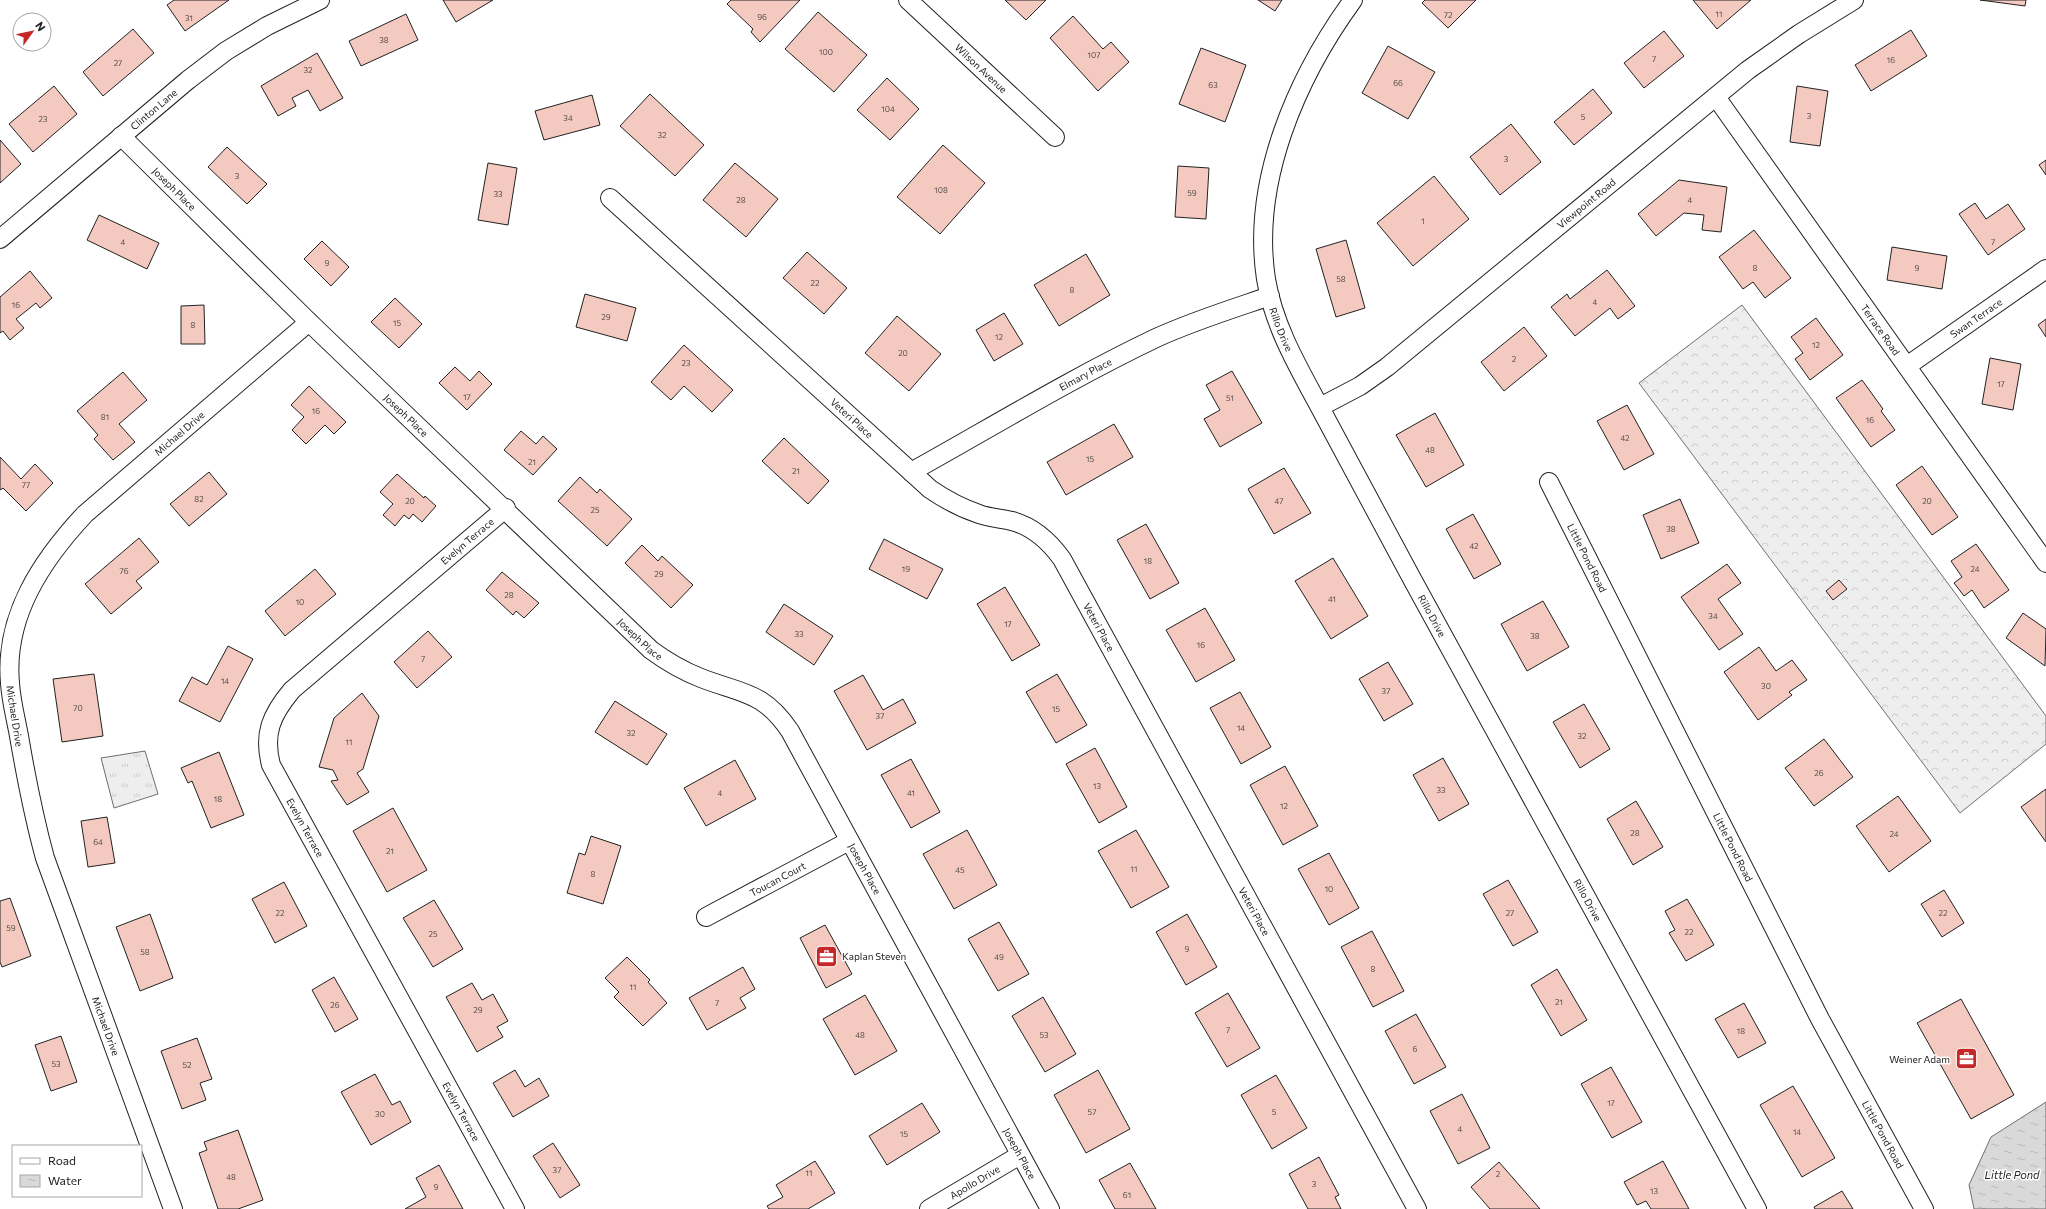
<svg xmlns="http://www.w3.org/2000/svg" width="2046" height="1209" viewBox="0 0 2046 1209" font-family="Commissioner,sans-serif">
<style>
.grass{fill:url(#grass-tufts);stroke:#6f6f6f}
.forest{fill:url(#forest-crowns);stroke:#6f6f6f}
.water{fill:url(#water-ripples);stroke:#6f6f6f}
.building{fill:#f3c9c0;stroke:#222}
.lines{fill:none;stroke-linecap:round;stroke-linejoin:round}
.minor-casing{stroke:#222;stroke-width:20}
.minor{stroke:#fff;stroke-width:18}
.labels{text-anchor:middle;stroke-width:3;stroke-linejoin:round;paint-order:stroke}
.number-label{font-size:8px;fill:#564c4a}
.street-label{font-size:10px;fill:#222;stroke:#fff}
.poi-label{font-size:10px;fill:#222;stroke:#fff;text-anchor:start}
.water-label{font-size:11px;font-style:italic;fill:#222;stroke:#fff}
</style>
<defs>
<pattern id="grass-tufts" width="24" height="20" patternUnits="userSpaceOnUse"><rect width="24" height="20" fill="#eee"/><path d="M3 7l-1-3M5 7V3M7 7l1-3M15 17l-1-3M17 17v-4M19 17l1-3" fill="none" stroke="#ccc"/></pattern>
<pattern id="forest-crowns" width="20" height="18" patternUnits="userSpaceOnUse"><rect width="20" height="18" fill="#eee"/><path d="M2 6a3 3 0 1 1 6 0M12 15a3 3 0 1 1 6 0" fill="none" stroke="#ccc"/></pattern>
<pattern id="water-ripples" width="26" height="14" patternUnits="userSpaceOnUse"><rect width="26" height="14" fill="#d9d9d9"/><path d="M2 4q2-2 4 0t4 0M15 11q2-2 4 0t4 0" fill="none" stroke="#bababa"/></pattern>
</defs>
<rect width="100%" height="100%" fill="#fff"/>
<path class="grass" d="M145,751l13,43 -44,14 -13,-50z"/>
<path class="forest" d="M1742,305l304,411v28l-86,69 -321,-430z"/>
<path class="water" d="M2046,1102v107h-72l-5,-24 22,-48z"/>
<path class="building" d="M174,0h55l-44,31 -18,-26z
M443,0h50l-37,22z
M731,0h69l-40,42 -9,-10 2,-3 -26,-25z
M1005,0h41l-20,20z
M1258,0h24l-7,11z
M1425,0h51l-28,28 -26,-25z
M1693,0h58l-34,29z
M1980,0h46l-1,6z
M818,12l49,43 -33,37 -49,-43z
M406,14l12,26 -57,26 -12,-25z
M1073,16l30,33 8,-7 18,20 -31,29 -48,-53z
M133,29l21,24 -51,43 -20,-24z
M1911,30l16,26 -56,35 -16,-26z
M1664,31l20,25 -40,32 -20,-25z
M1388,46l47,26 -27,47 -46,-26z
M1201,48l45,17 -21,57 -46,-18z
M317,53l26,45 -23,13 -12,-21 -16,8 4,8 -18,10 -17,-30z
M887,78l32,31 -29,31 -33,-30z
M54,86l23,28 -44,38 -24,-28z
M1797,86l31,5 -8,55 -30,-4z
M1593,89l19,24 -38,32 -20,-23z
M650,94l54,51 -29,31 -55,-50z
M592,95l8,30 -56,15 -9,-29z
M1511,124l30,38 -41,33 -30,-38z
M0,140l21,24 -21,19z
M943,145l42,38 -45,51 -43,-37z
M227,147l40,37 -20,20 -39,-37z
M2046,160v15l-7,-10z
M488,163l29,5 -9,57 -30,-5z
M735,163l43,36 -32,38 -43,-37z
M1178,166l31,2 -3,51 -31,-2z
M1434,176l35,43 -56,47 -36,-43z
M1679,180l48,7 -6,45 -19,-2 2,-15 -20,-2 -28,23 -18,-22z
M1975,203l11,16 22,-15 17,25 -37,26 -29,-41z
M99,215l60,28 -12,26 -60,-29z
M1754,230l37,48 -26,20 -12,-16 -10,7 -24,-32z
M1346,240l19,68 -29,9 -20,-68z
M322,241l27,26 -18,19 -27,-27z
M1892,247l55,9 -5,33 -55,-9z
M807,252l40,36 -23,26 -41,-36z
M1086,254l24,41 -51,31 -25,-41z
M1607,270l28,36 -17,13 -8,-11 -35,28 -24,-29 16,-13 3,5z
M30,271l22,27 -12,10 -4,-5 -20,16 8,9 -14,12 -7,-9 -3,2v-36z
M585,294l51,14 -9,33 -51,-14z
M395,298l27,26 -23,24 -28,-26z
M204,305l1,39h-24v-38z
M1004,313l19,31 -29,17 -18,-31z
M897,316l44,38 -32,37 -44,-38z
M1816,318l27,37 -33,25 -15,-21 8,-6 -12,-16z
M2046,319v18l-8,-12z
M1524,327l23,29 -43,35 -23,-29z
M684,345l49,45 -21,22 -28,-26 -13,14 -20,-18z
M1990,358l31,6 -8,46 -31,-6z
M455,367l15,14 9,-10 13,13 -25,26 -28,-27z
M1232,371l30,52 -42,24 -16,-28 16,-9 -14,-25z
M123,372l24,28 -28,24 16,18 -22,18 -19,-21 4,-4 -21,-24z
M1862,380l21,29 -2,2 14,19 -24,17 -35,-49z
M309,386l37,36 -12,12 -9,-9 -19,19 -14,-14 12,-13 -13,-12z
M1627,405l27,49 -30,16 -27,-49z
M1435,413l29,52 -38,22 -30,-52z
M1114,424l19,33 -67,38 -19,-33z
M521,431l15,13 7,-8 14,13 -24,26 -29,-25z
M784,438l45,43 -21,23 -46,-43z
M0,457l21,22 14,-15 18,19 -27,28 -23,-23 -3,2z
M1922,466l36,51 -26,18 -36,-50z
M1284,468l27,45 -37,21 -26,-45z
M209,472l18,22 -38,32 -19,-22z
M397,474l27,24 1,-2 11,10 -14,16 -9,-8 -4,5 -5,-4 -9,11 -12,-11 10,-11 -13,-12z
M580,477l17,16 3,-4 32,30 -25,27 -49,-45z
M1680,499l19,44 -38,16 -18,-44z
M1473,514l28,50 -27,15 -28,-50z
M1146,524l33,59 -29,16 -33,-59z
M139,538l20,24 -23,19 6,7 -31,26 -26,-30z
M884,539l59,30 -16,30 -58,-30z
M1976,544l33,46 -25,18 -12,-18 -8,6 -10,-13 8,-6 -11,-16z
M642,545l16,16 4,-5 31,29 -22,23 -46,-45z
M1333,558l35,58 -37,23 -36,-58z
M1727,564l14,19 -23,16 25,35 -24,16 -38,-53z
M315,569l21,25 -51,42 -20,-25z
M502,572l37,31 -15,15 -8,-7 -3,4 -27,-25z
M1839,580l8,9 -14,11 -7,-9z
M1005,587l35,58 -28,16 -35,-57z
M1543,601l26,46 -42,24 -26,-47z
M784,604l49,32 -19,29 -48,-33z
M1205,608l30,52 -39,22 -30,-52z
M2023,613l23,16 -1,37 -39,-28z
M428,631l24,26 -35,31 -23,-26z
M228,646l25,13 -33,63 -41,-21 13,-24 15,8z
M1759,647l17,24 16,-11 15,20 -18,12 3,3 -34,25 -34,-48z
M1388,662l25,42 -29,17 -25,-42z
M94,674l9,62 -41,6 -9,-63z
M1057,674l30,51 -31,18 -30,-51z
M863,675l20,35 20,-11 13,24 -49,27 -33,-59z
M1240,692l31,55 -30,17 -31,-56z
M362,693l17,23 -16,53 -6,4 12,19 -22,13 -16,-24 7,-1 -5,-10 -14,-3 15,-49z
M615,701l52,33 -20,31 -52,-33z
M1584,704l26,45 -30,19 -27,-46z
M1824,739l29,38 -39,29 -29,-38z
M1095,748l32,59 -28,16 -33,-59z
M219,752l25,63 -33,13 -19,-47 -4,2 -7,-15z
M1443,758l26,46 -30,17 -26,-46z
M911,759l29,53 -29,16 -30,-53z
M735,760l21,39 -50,27 -22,-38z
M1285,766l33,60 -35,19 -33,-60z
M2046,789v53l-25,-35z
M1898,796l33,45 -42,31 -33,-46z
M1636,801l27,46 -30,18 -26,-46z
M393,808l34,62 -40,22 -34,-61z
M107,817l8,46 -27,4 -7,-46z
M967,830l30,55 -43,24 -31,-55z
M1136,830l33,57 -38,21 -33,-57z
M591,836l30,10 -18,58 -36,-11 12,-40 6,2z
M1329,853l30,55 -30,17 -31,-56z
M1508,880l30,52 -25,14 -30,-52z
M284,882l23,44 -32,17 -23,-44z
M1944,890l20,33 -22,14 -21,-33z
M10,898l21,58 -29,11 -2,-5v-61z
M1687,899l27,46 -28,16 -17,-28 6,-3 -10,-19z
M434,900l29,49 -30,18 -30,-49z
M150,914l23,64 -33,13 -24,-64z
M1187,914l30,53 -31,18 -30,-53z
M999,922l30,52 -31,17 -30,-52z
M825,925l27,49 -26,14 -26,-50z
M1372,931l32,60 -31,16 -32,-60z
M627,957l23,23 -2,2 19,21 -24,23 -29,-29 5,-5 -14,-14z
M743,967l12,22 -15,9 6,10 -39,22 -18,-32z
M1557,969l30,51 -26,16 -30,-51z
M334,977l24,42 -23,13 -23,-42z
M472,983l10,17 11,-6 15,27 -11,6 6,10 -26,15 -31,-55z
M1228,993l32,55 -33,19 -32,-54z
M865,995l32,56 -42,24 -32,-56z
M1043,997l33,57 -31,18 -33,-56z
M1961,999l53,96 -43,24 -54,-96z
M1744,1003l22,40 -28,15 -23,-39z
M1416,1014l30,53 -32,17 -29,-53z
M61,1036l16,46 -26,9 -16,-46z
M197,1038l15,41 -12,4 6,17 -24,9 -21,-58z
M1611,1067l31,55 -30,16 -31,-54z
M515,1070l10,17 14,-9 10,18 -36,21 -20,-34z
M1098,1070l32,59 -44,24 -32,-58z
M375,1074l17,31 8,-4 11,21 -40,23 -30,-53z
M1276,1075l31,53 -35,21 -31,-54z
M1793,1086l42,72 -33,19 -42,-72z
M1462,1094l28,54 -32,16 -28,-53z
M922,1103l18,29 -53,33 -18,-29z
M238,1130l25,70 -25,9h-20l-19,-56 8,-3 -3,-8z
M553,1143l27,42 -20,13 -27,-42z
M1319,1157l20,38 -4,2 6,12h-33l-19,-35z
M815,1161l20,32 -27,16h-39l-2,-3 16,-9 -7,-12z
M1663,1161l26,48h-38l-5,-8 -9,4 -13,-23z
M1499,1162l41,47h-50l-19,-22z
M1130,1163l26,46h-41l-16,-29z
M439,1165l24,44h-58l21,-12 -10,-19z
M1842,1191l11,18h-38l-1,-2z"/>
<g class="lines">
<defs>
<g id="minor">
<path id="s1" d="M908,0l147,137"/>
<path id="s2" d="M1353,0c-56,77 -102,181 -87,279 8,49 35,93 58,136 29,55 58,109 87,162 115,211 231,421 346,632"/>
<path id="s3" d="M1716,97l330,466"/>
<path id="s4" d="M121,136l188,186 342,328c15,11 32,21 50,28 41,16 62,13 89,53l260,478"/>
<path id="s5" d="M610,198l320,291c16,11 31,19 49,25 10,4 22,4 33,7 22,6 37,20 50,38l355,650"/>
<path id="s6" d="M0,239l188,-159 38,-29 41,-25 53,-26"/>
<path id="s7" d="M1907,366l139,-97"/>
<path id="s8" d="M1320,407l40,-21 27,-19 361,-297 51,-36 55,-34"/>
<path id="s9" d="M911,472c81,-45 161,-94 245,-134 37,-17 76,-29 114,-42"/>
<path id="s10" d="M1549,482l271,537 104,190"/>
<path id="s11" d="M506,508l-214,182c-21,25 -29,44 -21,75l244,444"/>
<path id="s12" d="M706,917l143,-76"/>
<path id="s13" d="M173,1209l-128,-351c-11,-40 -19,-81 -26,-122 -3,-17 -8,-35 -9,-53 -6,-67 32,-123 75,-169l224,-192"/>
<path id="s14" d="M929,1209l91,-54"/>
</g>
</defs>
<use href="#minor" class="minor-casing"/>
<use href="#minor" class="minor"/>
</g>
<defs>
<symbol id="office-square" viewBox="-11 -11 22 22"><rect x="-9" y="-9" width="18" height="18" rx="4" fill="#c62828" stroke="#fff"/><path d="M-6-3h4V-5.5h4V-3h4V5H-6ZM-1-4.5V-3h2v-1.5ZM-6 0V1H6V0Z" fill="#fff"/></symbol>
</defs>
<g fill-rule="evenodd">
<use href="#office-square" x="814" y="944" width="25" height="25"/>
<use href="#office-square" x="1954" y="1046" width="25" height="25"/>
</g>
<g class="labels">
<g class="number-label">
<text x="1719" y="17">11</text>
<text x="1448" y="18">72</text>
<text x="762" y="20">96</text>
<text x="189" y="21">31</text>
<text x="384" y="43">38</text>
<text x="826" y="55">100</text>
<text x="1094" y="58">107</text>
<text x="1654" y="62">7</text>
<text x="1891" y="63">16</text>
<text x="118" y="66">27</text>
<text x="308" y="73">32</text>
<text x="1398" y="86">66</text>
<text x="1213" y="88">63</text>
<text x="888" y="112">104</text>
<text x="1809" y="119">3</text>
<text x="1583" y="120">5</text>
<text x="568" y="121">34</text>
<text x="43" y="122">23</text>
<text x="662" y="138">32</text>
<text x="1506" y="162">3</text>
<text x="237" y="179">3</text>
<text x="941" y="193">108</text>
<text x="1192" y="196">59</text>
<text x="498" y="197">33</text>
<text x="741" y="203">28</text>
<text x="1690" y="203">4</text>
<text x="1423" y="224">1</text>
<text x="123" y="245">4</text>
<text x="1993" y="245">7</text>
<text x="327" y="266">9</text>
<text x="1755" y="271">8</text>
<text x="1917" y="271">9</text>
<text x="1341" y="282">58</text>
<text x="815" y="286">22</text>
<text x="1072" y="293">8</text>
<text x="1595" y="305">4</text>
<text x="16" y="308">16</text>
<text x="606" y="320">29</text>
<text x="397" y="326">15</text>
<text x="193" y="328">8</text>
<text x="999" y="340">12</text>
<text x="1816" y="348">12</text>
<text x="903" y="356">20</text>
<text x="1514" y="362">2</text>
<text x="686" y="366">23</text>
<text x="2001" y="387">17</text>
<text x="467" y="400">17</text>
<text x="1230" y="401">51</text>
<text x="316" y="414">16</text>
<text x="105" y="420">81</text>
<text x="1870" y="423">16</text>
<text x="1625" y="441">42</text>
<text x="1430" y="453">48</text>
<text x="1090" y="462">15</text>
<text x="532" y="465">21</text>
<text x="796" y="474">21</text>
<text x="26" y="488">77</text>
<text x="199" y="502">82</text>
<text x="410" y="504">20</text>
<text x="1279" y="504">47</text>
<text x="1927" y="504">20</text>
<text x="595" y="513">25</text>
<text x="1671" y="532">38</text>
<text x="1474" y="549">42</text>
<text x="1148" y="564">18</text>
<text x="906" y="572">19</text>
<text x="1975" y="572">24</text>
<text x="124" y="574">76</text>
<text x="659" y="577">29</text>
<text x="509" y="598">28</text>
<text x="1332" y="602">41</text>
<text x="300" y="605">10</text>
<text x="1713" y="619">34</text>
<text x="1008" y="627">17</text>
<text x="799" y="637">33</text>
<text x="1535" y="639">38</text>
<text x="1201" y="648">16</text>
<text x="423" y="662">7</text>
<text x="225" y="684">14</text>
<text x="1766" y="689">30</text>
<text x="1386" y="694">37</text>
<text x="78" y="711">70</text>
<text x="1056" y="712">15</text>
<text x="880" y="719">37</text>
<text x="1241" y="731">14</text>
<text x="631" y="736">32</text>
<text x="1582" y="739">32</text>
<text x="349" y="745">11</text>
<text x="1819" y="776">26</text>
<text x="1097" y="789">13</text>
<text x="1441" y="793">33</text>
<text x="720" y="796">4</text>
<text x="911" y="796">41</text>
<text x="218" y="802">18</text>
<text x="1284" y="809">12</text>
<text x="1635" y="836">28</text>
<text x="1894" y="837">24</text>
<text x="98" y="845">64</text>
<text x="390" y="854">21</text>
<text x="1134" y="872">11</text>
<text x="960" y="873">45</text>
<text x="593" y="877">8</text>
<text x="1329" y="892">10</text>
<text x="280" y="916">22</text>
<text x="1510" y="916">27</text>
<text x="1943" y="916">22</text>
<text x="11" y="931">59</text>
<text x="1689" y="935">22</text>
<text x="433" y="937">25</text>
<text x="1187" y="952">9</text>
<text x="145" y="955">58</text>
<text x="999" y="960">49</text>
<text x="1373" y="972">8</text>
<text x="633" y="990">11</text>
<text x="1559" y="1005">21</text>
<text x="717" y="1006">7</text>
<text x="335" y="1008">26</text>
<text x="478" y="1013">29</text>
<text x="1228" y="1033">7</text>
<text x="1741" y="1034">18</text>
<text x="860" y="1038">48</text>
<text x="1044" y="1038">53</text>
<text x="1415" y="1052">6</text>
<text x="56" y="1067">53</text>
<text x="187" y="1068">52</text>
<text x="1611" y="1106">17</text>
<text x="1092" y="1115">57</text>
<text x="1274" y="1115">5</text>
<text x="380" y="1117">30</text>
<text x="1460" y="1132">4</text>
<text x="1797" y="1135">14</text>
<text x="904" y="1137">15</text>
<text x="557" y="1173">37</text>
<text x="809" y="1176">11</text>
<text x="1498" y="1177">2</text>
<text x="231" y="1180">48</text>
<text x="1314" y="1187">3</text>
<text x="436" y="1190">9</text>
<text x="1654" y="1194">13</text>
<text x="1127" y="1198">61</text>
</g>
<g class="street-label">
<text dy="4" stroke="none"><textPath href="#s1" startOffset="100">Wilson Avenue</textPath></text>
<text dy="4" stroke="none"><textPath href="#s6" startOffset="201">Clinton Lane</textPath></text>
<text dy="4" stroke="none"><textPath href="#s4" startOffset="75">Joseph Place</textPath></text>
<text dy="4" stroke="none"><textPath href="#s8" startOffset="336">Viewpoint Road</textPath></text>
<text dy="4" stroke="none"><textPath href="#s7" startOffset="84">Swan Terrace</textPath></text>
<text dy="4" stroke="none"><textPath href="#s2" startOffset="352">Rillo Drive</textPath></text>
<text dy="4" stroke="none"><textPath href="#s3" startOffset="285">Terrace Road</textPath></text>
<text dy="4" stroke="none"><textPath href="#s9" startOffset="200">Elmary Place</textPath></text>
<text dy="4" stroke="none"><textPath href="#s4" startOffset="399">Joseph Place</textPath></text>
<text dy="4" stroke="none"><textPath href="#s5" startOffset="327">Veteri Place</textPath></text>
<text dy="4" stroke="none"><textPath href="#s13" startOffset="867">Michael Drive</textPath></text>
<text transform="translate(467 541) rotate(-40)" y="4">Evelyn Terrace</text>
<text dy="4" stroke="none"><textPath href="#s10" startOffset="85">Little Pond Road</textPath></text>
<text dy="4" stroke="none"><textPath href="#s2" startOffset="676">Rillo Drive</textPath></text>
<text dy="4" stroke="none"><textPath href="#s5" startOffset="663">Veteri Place</textPath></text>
<text dy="4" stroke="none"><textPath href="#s4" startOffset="723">Joseph Place</textPath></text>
<text transform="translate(15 716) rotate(81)" y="4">Michael Drive</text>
<text dy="4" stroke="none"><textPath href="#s11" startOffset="434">Evelyn Terrace</textPath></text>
<text dy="4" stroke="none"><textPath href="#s10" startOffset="409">Little Pond Road</textPath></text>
<text dy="4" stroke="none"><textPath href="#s4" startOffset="1059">Joseph Place</textPath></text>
<text dy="4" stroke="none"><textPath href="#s12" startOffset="81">Toucan Court</textPath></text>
<text dy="4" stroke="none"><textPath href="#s2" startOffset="1000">Rillo Drive</textPath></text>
<text dy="4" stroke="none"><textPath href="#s5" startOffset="987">Veteri Place</textPath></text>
<text transform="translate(106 1026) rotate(70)" y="4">Michael Drive</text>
<text dy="4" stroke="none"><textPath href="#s11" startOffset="758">Evelyn Terrace</textPath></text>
<text dy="4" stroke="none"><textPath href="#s10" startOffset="733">Little Pond Road</textPath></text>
<text dy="4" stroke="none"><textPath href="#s4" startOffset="1383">Joseph Place</textPath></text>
<text dy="4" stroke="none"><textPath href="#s14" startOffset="53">Apollo Drive</textPath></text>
</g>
<g class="poi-label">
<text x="842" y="960">Kaplan Steven</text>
<text x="1950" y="1063" text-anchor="end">Weiner Adam</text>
</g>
<g class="water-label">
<text x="2012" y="1179">Little Pond</text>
</g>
</g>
<rect x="12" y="1145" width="130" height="52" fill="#ffffff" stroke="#a7a7a7"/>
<rect x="20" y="1158" width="20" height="6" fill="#ffffff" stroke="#a7a7a7"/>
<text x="48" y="1165" font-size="12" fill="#222222">Road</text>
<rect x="20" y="1175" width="20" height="12" fill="url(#water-ripples)" stroke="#a7a7a7"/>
<text x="48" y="1185" font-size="12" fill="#222222">Water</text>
<g transform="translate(32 32) rotate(57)"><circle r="19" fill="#ffffff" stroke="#a7a7a7"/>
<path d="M0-3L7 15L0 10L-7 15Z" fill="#c62828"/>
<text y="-6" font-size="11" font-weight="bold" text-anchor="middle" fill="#222222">N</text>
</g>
</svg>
